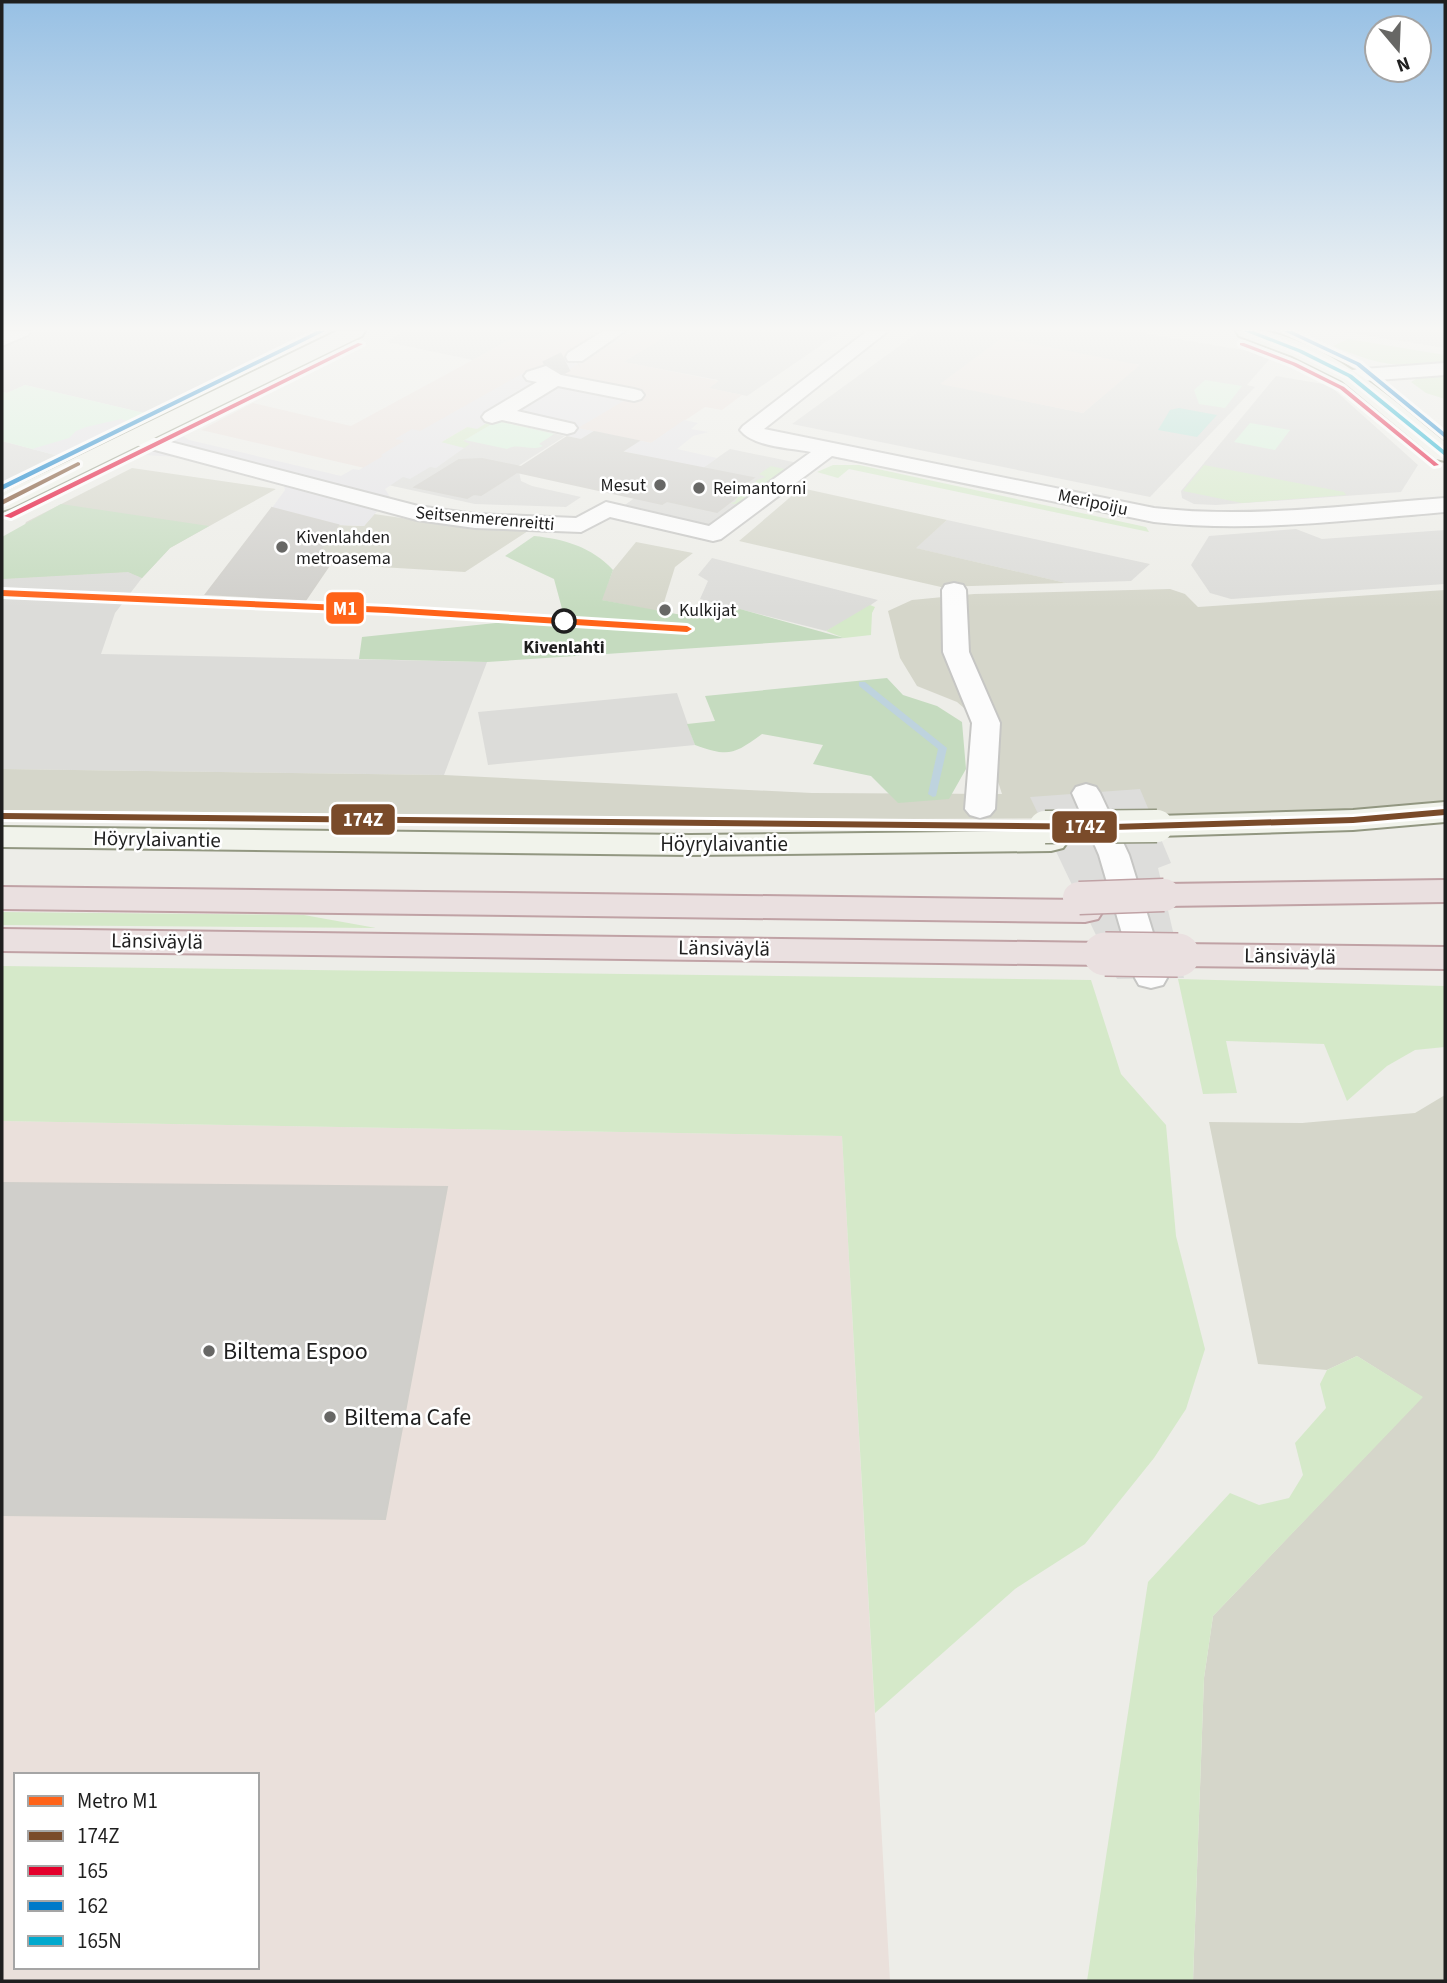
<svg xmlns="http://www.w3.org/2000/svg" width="1447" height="1983" viewBox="0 0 1447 1983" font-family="'Source Sans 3',sans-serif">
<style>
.residential{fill:#dcdcd9;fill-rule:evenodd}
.commercial{fill:#eae0db;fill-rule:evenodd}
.construction{fill:#d5d6ca}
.grass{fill:#d5e9c9}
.forest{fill:#c5dbbf}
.park{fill:#d8f2dc}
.pitch{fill:#b7e2d6}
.plaza{fill:#e4e3e6}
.pier{fill:#dddddb}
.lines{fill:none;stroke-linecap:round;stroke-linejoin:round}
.stream{fill:#bed3de;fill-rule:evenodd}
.building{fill:#d0cfcb;stroke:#d0cfca;stroke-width:2}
.street-tunnel{stroke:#c4c4c0;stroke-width:21;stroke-dasharray:21 10;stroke-linecap:butt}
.street-casing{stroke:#c6c6c4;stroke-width:4}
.secondary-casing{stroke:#929781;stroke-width:4}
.highway-casing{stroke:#c0a2a5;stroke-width:4}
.street{fill:#fcfcfc;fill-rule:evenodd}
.secondary{fill:#f1f3eb;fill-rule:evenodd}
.highway{fill:#eae0e0;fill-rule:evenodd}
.secondary-bridge-casing{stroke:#929781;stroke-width:35;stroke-linecap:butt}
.highway-bridge-far1-casing{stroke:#c0a2a5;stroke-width:35;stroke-linecap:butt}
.highway-bridge-casing{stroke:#c0a2a5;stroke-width:46;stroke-linecap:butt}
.secondary-bridge{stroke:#f1f3eb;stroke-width:32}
.highway-bridge-far1{stroke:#eae0e0;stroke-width:32}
.highway-bridge{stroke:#eae0e0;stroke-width:43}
.bus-1-casing{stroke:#fff;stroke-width:6}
.bus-2-casing{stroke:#fff;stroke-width:6}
.bus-3-casing{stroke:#fff;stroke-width:6}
.bus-4-casing{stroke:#fff;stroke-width:6}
.bus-1{fill:#7a4b2a;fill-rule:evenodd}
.bus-2{fill:#e4002b;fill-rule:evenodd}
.bus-3{fill:#007ac9;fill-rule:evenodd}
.bus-4{fill:#00a9ce;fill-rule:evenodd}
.metro-1-casing{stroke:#fff;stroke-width:6}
.metro-1{fill:#ff6319;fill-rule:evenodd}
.poi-dot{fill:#676765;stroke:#fff;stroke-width:2.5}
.stop-dot{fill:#fff;stroke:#1f1f1f;stroke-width:3.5}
.labels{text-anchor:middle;stroke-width:5;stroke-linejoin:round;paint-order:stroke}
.far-poi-label{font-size:18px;fill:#1f1f1f;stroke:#fff;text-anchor:start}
.far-street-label{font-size:18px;fill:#1f1f1f;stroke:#fff}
.far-stop-label{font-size:18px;font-weight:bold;fill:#1f1f1f;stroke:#fff}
.street-label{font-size:21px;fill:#1f1f1f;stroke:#fff}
.near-poi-label{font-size:24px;fill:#1f1f1f;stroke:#fff;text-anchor:start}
.line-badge{stroke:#fff;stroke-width:2.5}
.badge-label{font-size:19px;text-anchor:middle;font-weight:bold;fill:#fff}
</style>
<rect width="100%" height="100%" fill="#edede8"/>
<path class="residential" d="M36,331h283l-175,82 -119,-28 -18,8 -5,-1v-46z
M404,331h147l-13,7h-25l-40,22 -86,-18z
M674,331h168l-95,65 -39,-8 10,-8 -95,-18z
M920,331h229l-2,3 126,21 -26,30 8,2 -105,110 -358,-73zM1139,364l-56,49 -143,-30z
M1338,331h107v17z
M1276,376l53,9 89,80 -17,27 -185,13 -22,-1 -12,-6 -1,-7z
M497,421l68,15 -47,30 1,6 2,9 11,5 49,11 -15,10 -91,-3 -87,-19z
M2,441l57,15 -57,27z
M730,449l68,14 -87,62 -89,-18 59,-42 20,4z
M947,520l203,44 -19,17 -65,2 -151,-35z
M1296,529l26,10 123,-9v54l-214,15 -21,-6 -19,-28 18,-29z
M712,558l166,42 -25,17 -27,14 -126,-32 8,-18 -10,-6z
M128,572l14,6 -27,35 -14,41 386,8 -43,113 -442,-6v-190z
M677,693l18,52 -207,20 -10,-53z"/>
<path class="commercial" d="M551,331h123l-50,31 95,19 -10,7 33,7 -20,15 -17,-3 -54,36 -74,-15 -110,-1 -74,43h-20l-172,-40 52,-27 98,23 162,-88h25z
M1002,338l138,27 -57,48 -143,-29z
M2,1121l840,15 48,845h-888zM16,1775h241v192h-241z"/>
<path class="construction" d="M132,468l144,21 -106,59 -28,30 -14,-6 -126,7 24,-57z
M801,488l146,32 -31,28 150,35 -125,4 -202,-46z
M374,514l90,13 64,4 -63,41 -153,-9 26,-38 26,1z
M636,542l57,11 -18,14 -14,45 -60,-12 12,-30z
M1170,589l15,5 13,13 247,-17v213l-81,8 -141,7 -341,1 -880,-9v-41l442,6 368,18 190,1 -24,-74 -21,-18 -40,-16 -17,-28 -12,-47 24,-11 62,-6z
M1445,1095v886h-252l11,-303 9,-62 209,-219 -65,-41 -30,14 -69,-6 -49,-242 93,1 113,-10z"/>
<path class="grass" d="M1348,339l97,16v9c-51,3 -64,2 -112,-18z
M1445,373v26l-19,-6 -15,-11 10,-6z
M1395,392l50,42v9l-60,-50z
M496,417l56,12 -4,3 -51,-11 -34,20 7,3 -6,4 -24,-5 27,-16z
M833,465h26l287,62 3,5 -300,-63 -11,9 -21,-6z
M1204,465l140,27 2,3 -104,8 -59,-12z
M771,466l18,4 -46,36 -13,-3 5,-1 4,-7 10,-4 -2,-1 10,-10 9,-3 -7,-3z
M870,605l5,2 -3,6 -1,22 -27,3 -18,-7z
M2,912l302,3 72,13 -374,-3z
M2,966l1089,14 30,94 45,51 10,111 29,113 -19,60 -32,49 -69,86 -70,45 -140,124 -33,-577 -840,-15z
M1178,979l267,7v61l-30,3 -28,16 -40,35 -23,-57 -98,-3 11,52 -34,1z
M1357,1356l66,41 -210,219 -9,62 -11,303h-106l61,-399 82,-89 29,12 30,-7 14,-23 -8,-32 31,-35 -6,-24 7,-14z"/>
<path class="forest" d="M61,504l148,22 -39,22 -28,30 -14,-6 -126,7v-42z
M534,536c30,3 58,11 79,34l-11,30 85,16 53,-7 104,29 -357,24 -128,-3 3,-22 202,-21 -10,-37 -49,-23z
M887,678l16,17 34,11 25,16 4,47 -17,30 -51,4 -27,-27 -58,-12 10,-19 -61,-11c-29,21 -33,23 -67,11l-8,-21 28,-3 -10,-25z"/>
<path class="park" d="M1205,380l37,6 -17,22 -26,-4 -5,-14z
M25,385l119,28 -85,43 -57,-15v-49l5,1z
M497,421l57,13 -15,10 4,2c-12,6 -25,-4 -36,3l-42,-9z
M1250,423l40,7 -15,20 -41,-8z"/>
<path class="pitch" d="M1179,408l38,7 -20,22 -39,-7 12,-20z"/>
<path class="plaza" d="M609,331h25l-76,45 79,17 -59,35 73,15 33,-23 14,3 -7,6 17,3 -15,4 -16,13 40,9 -18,13 -203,-54 -19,12 -10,-2 -26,15 23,6 -28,20 -6,-1 -20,12 -7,-2 -18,12 5,8 -26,29 -26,-1 -66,-17 13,-18 -2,-9 -106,-24 -32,-2 38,-19 6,4 152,36 12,-7 6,1 24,-14 -2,-1 23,-14 -9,-2 17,-10 8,2 107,-60 10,2z
M121,419l12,4 -70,34 -31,-8 37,-11 7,-7 10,-4z"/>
<path class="pier" d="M1140,789l31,74 -13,5 26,110 -67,1 -87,-182z"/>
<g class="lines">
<path class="stream" d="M859,682h6l82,66 -11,48 -3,1 -5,-3 10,-45 -79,-63z"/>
</g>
<path class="building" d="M594,432l44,9 -17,11 132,26 -9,6 8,1 -35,27 -50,-11 -5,3 -145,-32 -36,23 -7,-1 -7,4 -52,-11 44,-27 23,-1 39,8 46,-30 14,3z
M272,508l66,17 -27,38 19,1 -32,47 -48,-3 9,-11 -53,-3z
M2,1183l445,4 -62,332 -383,-4z"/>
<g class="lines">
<path class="street-tunnel" d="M547,371l28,-14"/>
<defs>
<path id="street" d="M6,331h24l-2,4 -26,11v-13z
M603,331h22l-43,30h-14l-2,-4 2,-4z
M867,331h21l-124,98 390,79c97,11 194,-3 291,-10v14c-96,8 -194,21 -291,10l-322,-66 -111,83 -8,2 -103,-24 -29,15 -106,-4 -58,-8 -292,-78 -3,-4 3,-4 7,-2 286,74 57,8 101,4 30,-16 103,24 102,-74c-20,-4 -58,-5 -71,-22l3,-4z
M1445,363v12l-95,7 -10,-6 10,-6z
M546,366l15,9 73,14 7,2 3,4 -3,4 -7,2 -76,-15 -41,25 57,13 3,4 -3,4 -7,2 -65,-14 -10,3 -7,-2 -3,-4 3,-4 52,-31 -10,-2 -3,-4 3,-4z
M954,583l9,2 3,5 3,62 31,71 -5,86 -5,6 -10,3 -10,-3 -5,-6 7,-86 -29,-71 -1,-62 3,-5z
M1086,784l10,3 4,6 29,62 38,123 -4,7 -12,3 -12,-3 -4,-7 -36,-123 -27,-62 4,-6z"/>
<path id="secondary" d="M337,331h28l-3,5 -351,172 -9,3v-18z
M1236,331c11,0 23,-2 33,1 69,17 122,66 176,110v19l-9,-2 -94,-78 -50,-25 -53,-20z
M1445,802v20l-92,8 -196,6 -12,-3 -5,-7 5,-7 12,-3 196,-6z
M2,827l688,8 361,-4 12,3 5,7 -5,7 -12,3 -361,4 -688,-8z"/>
<path id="highway" d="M1445,880v22l-281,4 -13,-3 -5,-8 5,-8 13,-3z
M2,887l1083,13 13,3 5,8 -5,8 -13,3 -1083,-13z
M2,929l1103,14 13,3 6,8 -6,8 -13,3 -1103,-14z
M1178,944l267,3v22l-267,-3 -13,-3 -6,-8 6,-8z"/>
</defs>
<use href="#street" class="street-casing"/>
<use href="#secondary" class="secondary-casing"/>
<use href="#highway" class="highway-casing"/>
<use href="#street" class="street"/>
<use href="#secondary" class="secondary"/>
<use href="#highway" class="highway"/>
<defs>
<path id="secondary-bridge" d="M1045,827l112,-1"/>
<path id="highway-bridge-far1" d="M1079,898l85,-3"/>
<path id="highway-bridge" d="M1105,954l73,1"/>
</defs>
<use href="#secondary-bridge" class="secondary-bridge-casing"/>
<use href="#highway-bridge-far1" class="highway-bridge-far1-casing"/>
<use href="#highway-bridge" class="highway-bridge-casing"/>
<use href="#secondary-bridge" class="secondary-bridge"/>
<use href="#highway-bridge-far1" class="highway-bridge-far1"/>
<use href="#highway-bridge" class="highway-bridge"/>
<defs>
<path id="bus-1" d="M78,462l2,1v2l-78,40v-5z
M1445,809v6l-92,8 -240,7 -1111,-11v-6l1111,11 240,-7z"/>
<path id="bus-2" d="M358,343l5,1 -352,174 -7,-2z
M1240,343h4l52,20 48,24 95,78 -5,1 -94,-77 -48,-24 -52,-20z"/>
<path id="bus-3" d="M317,331h8l-323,159v-5z
M1284,331h8l68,32 85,70v5l-89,-73z"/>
<path id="bus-4" d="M1244,331h9l49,19 50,25 93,76v5l-97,-79 -50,-25z"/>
</defs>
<use href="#bus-1" class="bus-1-casing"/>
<use href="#bus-2" class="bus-2-casing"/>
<use href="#bus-3" class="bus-3-casing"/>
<use href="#bus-4" class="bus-4-casing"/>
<use href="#bus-1" class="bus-1"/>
<use href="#bus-2" class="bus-2"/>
<use href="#bus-3" class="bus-3"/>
<use href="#bus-4" class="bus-4"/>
<defs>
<path id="metro-1" d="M2,590l385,17 300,19 5,3 -5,3 -300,-19 -385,-17z"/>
</defs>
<use href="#metro-1" class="metro-1-casing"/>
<use href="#metro-1" class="metro-1"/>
</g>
<linearGradient id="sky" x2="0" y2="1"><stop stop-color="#97c0e4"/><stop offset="0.54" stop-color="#f7f7f5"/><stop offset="1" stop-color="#f7f7f5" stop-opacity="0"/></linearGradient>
<rect width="1447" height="609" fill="url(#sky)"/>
<g class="poi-dot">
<circle cx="660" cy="485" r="7"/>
<circle cx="699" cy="488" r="7"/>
<circle cx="282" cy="547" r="7"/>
<circle cx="665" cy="610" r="7"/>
<circle cx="209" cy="1351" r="7"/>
<circle cx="330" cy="1417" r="7"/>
</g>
<circle class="stop-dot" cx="564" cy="621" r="11"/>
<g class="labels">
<g class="far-poi-label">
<text x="646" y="491" text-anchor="end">Mesut</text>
<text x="713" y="494">Reimantorni</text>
<text x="296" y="543">Kivenlahden<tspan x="296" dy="21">metroasema</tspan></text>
<text x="679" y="616">Kulkijat</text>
</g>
<g class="far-street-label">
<text transform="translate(1093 502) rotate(12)" y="6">Meripoiju</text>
<text transform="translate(485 518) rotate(5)" y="6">Seitsenmerenreitti</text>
</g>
<g class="far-stop-label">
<text x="564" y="653">Kivenlahti</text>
</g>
<g class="street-label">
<text transform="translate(157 839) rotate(1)" y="7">Höyrylaivantie</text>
<text x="724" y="851">Höyrylaivantie</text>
<text transform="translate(157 941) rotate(1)" y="7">Länsiväylä</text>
<text transform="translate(724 948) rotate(1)" y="7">Länsiväylä</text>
<text transform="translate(1290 956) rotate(1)" y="7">Länsiväylä</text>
</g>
<g class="near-poi-label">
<text x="223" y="1359">Biltema Espoo</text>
<text x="344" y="1425">Biltema Cafe</text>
</g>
</g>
<g class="line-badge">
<rect x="325" y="591" width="40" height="34" rx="7" fill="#ff6319"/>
<rect x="330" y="803" width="66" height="33" rx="7" fill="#7a4b2a"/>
<rect x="1051" y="810" width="67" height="34" rx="7" fill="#7a4b2a"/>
</g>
<g class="badge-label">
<text x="345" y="615">M1</text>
<text x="363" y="826">174Z</text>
<text x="1085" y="833">174Z</text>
</g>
<rect width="1447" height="1983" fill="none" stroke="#1f1f1f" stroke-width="7"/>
<rect x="14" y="1773" width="245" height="196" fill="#ffffff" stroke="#a5a5a5" stroke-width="2"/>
<rect x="28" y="1796" width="35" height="10" fill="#ff6319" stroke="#a5a5a5" stroke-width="2"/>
<text x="77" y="1808" font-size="21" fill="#1f1f1f">Metro M1</text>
<rect x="28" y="1831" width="35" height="10" fill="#7a4b2a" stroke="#a5a5a5" stroke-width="2"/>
<text x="77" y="1843" font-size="21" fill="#1f1f1f">174Z</text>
<rect x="28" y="1866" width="35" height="10" fill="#e4002b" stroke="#a5a5a5" stroke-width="2"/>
<text x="77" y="1878" font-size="21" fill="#1f1f1f">165</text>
<rect x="28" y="1901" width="35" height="10" fill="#007ac9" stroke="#a5a5a5" stroke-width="2"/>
<text x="77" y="1913" font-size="21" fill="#1f1f1f">162</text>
<rect x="28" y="1936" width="35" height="10" fill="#00a9ce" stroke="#a5a5a5" stroke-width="2"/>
<text x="77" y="1948" font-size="21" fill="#1f1f1f">165N</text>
<g transform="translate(1398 49) rotate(161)"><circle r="33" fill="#ffffff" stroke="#a5a5a5" stroke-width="2"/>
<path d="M0-5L12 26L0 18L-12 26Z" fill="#676765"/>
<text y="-10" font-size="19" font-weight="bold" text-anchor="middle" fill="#1f1f1f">N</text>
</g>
</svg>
